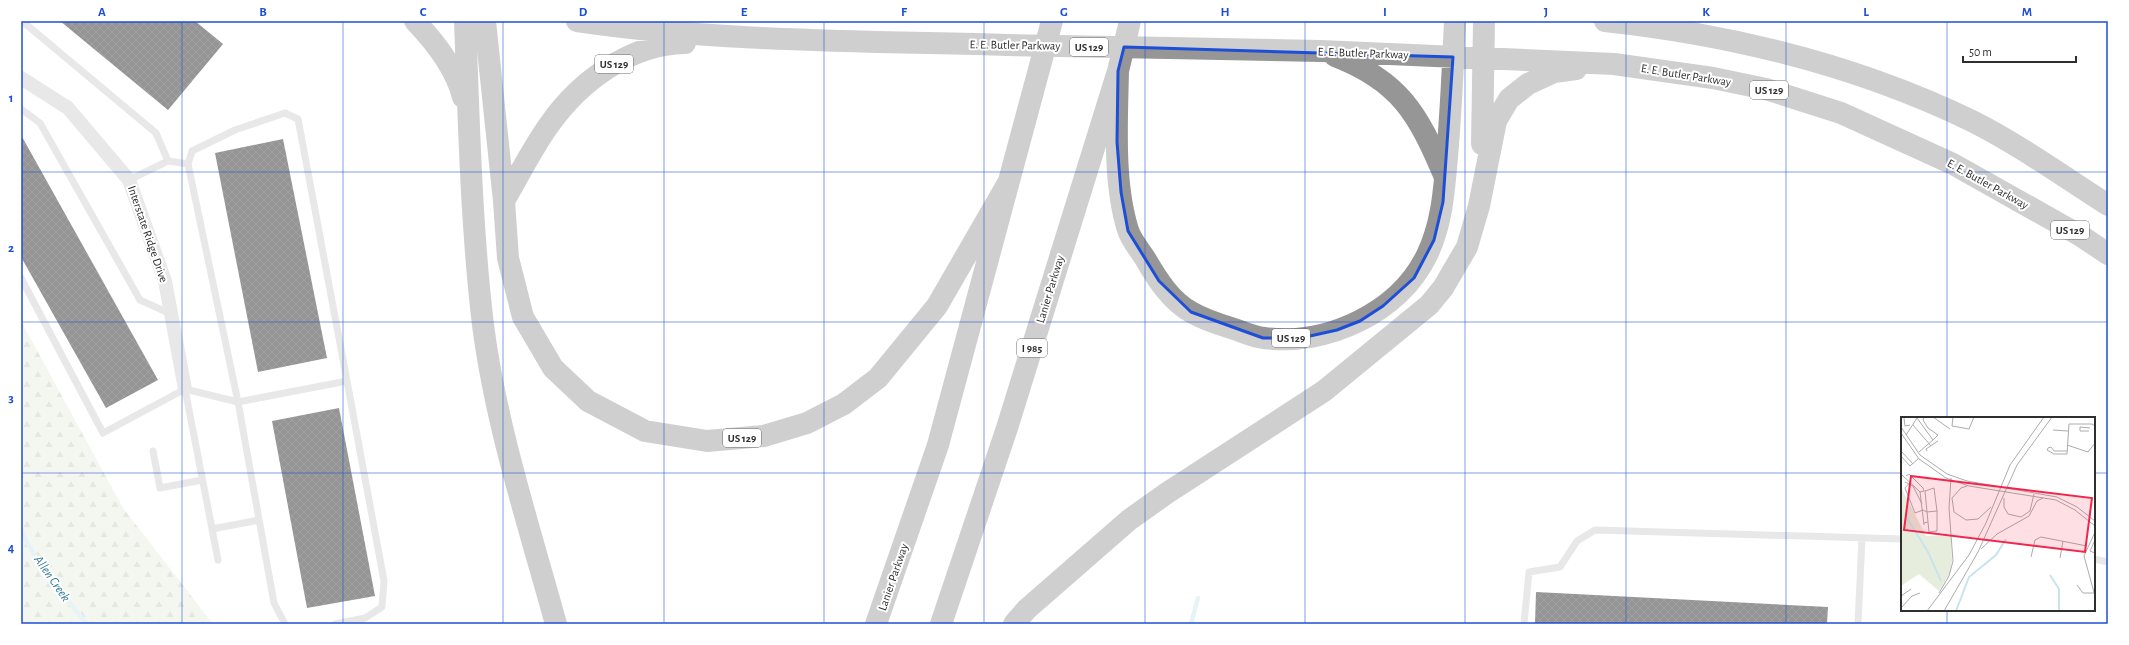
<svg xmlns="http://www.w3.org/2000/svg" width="2129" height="645" viewBox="0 0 2129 645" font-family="'Alegreya Sans',sans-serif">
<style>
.forest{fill:url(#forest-firs)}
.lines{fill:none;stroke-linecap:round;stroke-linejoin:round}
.stream{stroke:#c7e4ee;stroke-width:4.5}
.building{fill:url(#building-cross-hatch)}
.lane{stroke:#ccc;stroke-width:7}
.street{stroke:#ccc;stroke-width:14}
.highway{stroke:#969696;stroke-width:22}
.highway-bridge{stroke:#969696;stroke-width:22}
.marked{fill:none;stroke:#1d4ed8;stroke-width:3;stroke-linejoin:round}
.grid{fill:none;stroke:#1d4ed8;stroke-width:1;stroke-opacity:0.55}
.labels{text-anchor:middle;stroke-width:4;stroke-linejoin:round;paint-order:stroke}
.shield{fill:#fff;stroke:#6d6d6d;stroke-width:1}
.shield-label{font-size:11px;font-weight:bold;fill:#2f2f2f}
.street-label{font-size:12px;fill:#2f2f2f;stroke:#fff}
.water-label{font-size:13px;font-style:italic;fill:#377d97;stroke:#fff}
.inset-river{fill:none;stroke:#c7e4ee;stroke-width:2}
.inset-road{fill:none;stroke:#acacac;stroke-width:1}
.view{fill:#f1264d;fill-opacity:0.15;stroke:#f1264d;stroke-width:2}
.inset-edge{fill:none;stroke:#2f2f2f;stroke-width:2}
.neatline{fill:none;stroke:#1d4ed8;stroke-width:1.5}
.grid-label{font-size:13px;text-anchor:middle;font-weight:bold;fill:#1d4ed8}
</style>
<defs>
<pattern id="forest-firs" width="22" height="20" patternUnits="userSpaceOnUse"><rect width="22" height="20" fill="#e7eddc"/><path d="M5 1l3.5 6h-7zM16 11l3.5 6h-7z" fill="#c6ccbd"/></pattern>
<pattern id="building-cross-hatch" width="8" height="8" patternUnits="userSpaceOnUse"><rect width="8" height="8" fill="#161616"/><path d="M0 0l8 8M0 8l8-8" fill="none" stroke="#303030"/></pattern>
</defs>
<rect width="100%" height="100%" fill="#fff"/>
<path class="forest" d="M21,321l102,187 90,116h-192z"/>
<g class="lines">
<path class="stream" d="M21,530c16,35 42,65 66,94
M1191,624l7,-26"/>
</g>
<path class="building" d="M60,21h135l28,23 -55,66z
M21,135l137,245 -52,28 -85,-151z
M283,139l44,219 -69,14 -43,-219z
M339,408l36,188 -68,12 -35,-187z
M1536,592l292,15 -1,17h-292z"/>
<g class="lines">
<path class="lane" d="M22,21l134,112 12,28 -39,19
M21,109l19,14 100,177 31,14
M168,161l20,3
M21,278l82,155 82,-44 53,13 -50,-238 4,-13 43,-21 50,-17 13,6 49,262
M185,389l33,171
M153,451l7,37 42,-8
M212,529l47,-9
M2094,559l14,3
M285,624l-11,-21 -36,-201 109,-21 37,200 -2,26 -17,11 -30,6
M1524,624l5,-52 31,-5 17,-26 18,-11 307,9
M1858,624l4,-86"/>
<path class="street" d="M21,78l47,30 61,72 36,101 20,108"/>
<path class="highway" d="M415,21c20,21 41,48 48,76
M465,21c4,101 6,203 18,304 13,101 46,201 73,299
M485,21l19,180 4,57 15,59 30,51 35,33 57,30 62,10 57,-5 43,-13 37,-19 34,-26 59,-72 71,-123
M577,21c142,21 287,20 431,24
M1605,21c129,14 252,44 369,101 47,24 90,55 134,83
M1169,48l152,3 293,13 99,14 53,11 75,24 112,51 128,72 27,18
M1335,56c65,25 83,58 109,119
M1118,71c-1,49 -5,112 10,159 3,10 12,20 18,30 11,19 25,41 45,52 12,7 27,12 40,16 10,3 22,9 33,10 63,8 135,-25 163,-83 15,-31 17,-64 20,-98 4,-45 6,-91 8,-136
M1482,144l2,-123
M504,201c15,-26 28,-52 45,-76 31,-44 81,-81 136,-82
M876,624l62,-179 114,-424
M941,624l66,-196 111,-357 12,-50
M1014,624l13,-15 102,-89 38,-27 157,-102 105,-86 14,-17 24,-41 12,-41 17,-85 13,-22 19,-15 26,-12 22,-3"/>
<path class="highway-bridge" d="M1008,45l161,3"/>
</g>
<path d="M0 0H2129V645H0ZM1124,47l329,10 -10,145 -9,38 -20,38 -31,28 -23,15 -23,9 -36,8h-38l-72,-26 -32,-31 -31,-50 -7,-39 -4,-50 1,-71z" fill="#fff" fill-opacity=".55" fill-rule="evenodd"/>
<path class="marked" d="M1124,47l329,10 -10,145 -9,38 -20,38 -31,28 -23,15 -23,9 -36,8h-38l-72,-26 -32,-31 -31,-50 -7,-39 -4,-50 1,-71z"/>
<path class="grid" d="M182,21v603M343,21v603M503,21v603M664,21v603M824,21v603M984,21v603M1145,21v603M1305,21v603M1465,21v603M1626,21v603M1786,21v603M1947,21v397M21,172h2087M21,322h2087M21,473h1881M2094,473h14M1947,610v14"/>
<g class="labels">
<g class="shield">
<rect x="1070" y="38" width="38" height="18" rx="3"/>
<rect x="595" y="55" width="38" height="18" rx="3"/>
<rect x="1750" y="81" width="38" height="18" rx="3"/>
<rect x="2051" y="221" width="38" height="18" rx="3"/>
<rect x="1272" y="329" width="38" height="18" rx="3"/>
<rect x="1017" y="339" width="30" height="18" rx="3"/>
<rect x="723" y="429" width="38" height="18" rx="3"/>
</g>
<g class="shield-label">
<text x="1089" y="51">US 129</text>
<text x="614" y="68">US 129</text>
<text x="1769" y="94">US 129</text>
<text x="2070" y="234">US 129</text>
<text x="1291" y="342">US 129</text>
<text x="1032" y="352">I 985</text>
<text x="742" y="442">US 129</text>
</g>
<g class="street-label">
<text transform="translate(1015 45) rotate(1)" y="4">E. E. Butler Parkway</text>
<text transform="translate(1363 53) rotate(2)" y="4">E. E. Butler Parkway</text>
<text transform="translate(1686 75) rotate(9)" y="4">E. E. Butler Parkway</text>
<text transform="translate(1988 184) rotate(29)" y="4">E. E. Butler Parkway</text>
<text transform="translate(148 234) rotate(71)" y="4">Interstate Ridge Drive</text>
<text transform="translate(1050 289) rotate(-73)" y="4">Lanier Parkway</text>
<text transform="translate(893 577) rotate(-71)" y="4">Lanier Parkway</text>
</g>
<g class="water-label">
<text transform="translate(53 578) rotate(55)" y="5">Allen Creek</text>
</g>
</g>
<g transform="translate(1901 417)">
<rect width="194" height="194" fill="#fff"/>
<path d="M0,70l25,49 25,-1 1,26 -2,12 -11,18 -20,-17 -18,12z" fill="#e7eddc"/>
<path class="inset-river" d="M6,101l21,34 13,29M149,158l9,14v22M55,194l13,-34 27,-22 10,-16"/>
<path class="inset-road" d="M23,0l-1,3 5,8 10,7 -5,5M32,0l17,12M52,0l-1,9 17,3 5,-12M3,1l1,8 5,-1M16,1l16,22 -14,12M12,8l18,21M0,10l19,28 27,19 20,7 90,16 20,10 18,14M152,13l15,1M188,14h-9v-4l10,1M0,16l18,26 27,19 23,8 87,14 19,10 20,16M5,18l11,-17M166,28l21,7 7,-9M147,31l-1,2 7,4h13l2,-30h23l3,2M147,31l3,-1 3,4h13M0,34l12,13M26,34l-1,-2 12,-8M0,39l9,10 8,-7M0,57l19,18 4,33M5,59l3,-2 14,14 1,3 -4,1M10,64l-6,7 10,25 8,-3 4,2 -2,-21 9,-3 3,23M4,65l8,4 9,18M51,81l2,14 12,8 12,-1 13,-12M51,81l9,-10 6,-2M103,81v9l4,7 13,3 9,-6 4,-17M23,106l4,-1 1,10 8,-1v-20l-10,1 1,10M194,115l-11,24 11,40M194,123l-5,11 5,2M80,132l16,-15 32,-18 8,-15 6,-3M130,140l4,-17 6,-3 46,9M159,141l3,-17M176,168l6,8h11M38,176l10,-17 4,-15 -4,-53 2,-30M0,179l10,-7M0,191l11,-12 8,-3M26,194l42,-56 17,-32 24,-58 34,-48M43,194l34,-59 39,-87 35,-48"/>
<path class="view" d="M10,59l181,22 -7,54 -181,-22z"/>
<rect width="194" height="194" class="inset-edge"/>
</g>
<rect width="2129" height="645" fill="none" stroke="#ffffff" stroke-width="44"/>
<path d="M1963 56v6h113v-6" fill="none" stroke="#2f2f2f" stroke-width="2"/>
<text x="1969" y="56" font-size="12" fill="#2f2f2f" stroke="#ffffff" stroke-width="3" paint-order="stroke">50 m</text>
<rect x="22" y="22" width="2085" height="601" class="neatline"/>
<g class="grid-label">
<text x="102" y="16">A</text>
<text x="263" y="16">B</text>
<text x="423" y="16">C</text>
<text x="583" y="16">D</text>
<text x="744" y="16">E</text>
<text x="904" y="16">F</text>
<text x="1064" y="16">G</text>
<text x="1225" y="16">H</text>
<text x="1385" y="16">I</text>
<text x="1546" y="16">J</text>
<text x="1706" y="16">K</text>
<text x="1866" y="16">L</text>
<text x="2027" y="16">M</text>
<text x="11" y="102">1</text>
<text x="11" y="252">2</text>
<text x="11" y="402">3</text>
<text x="11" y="552">4</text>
</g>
</svg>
